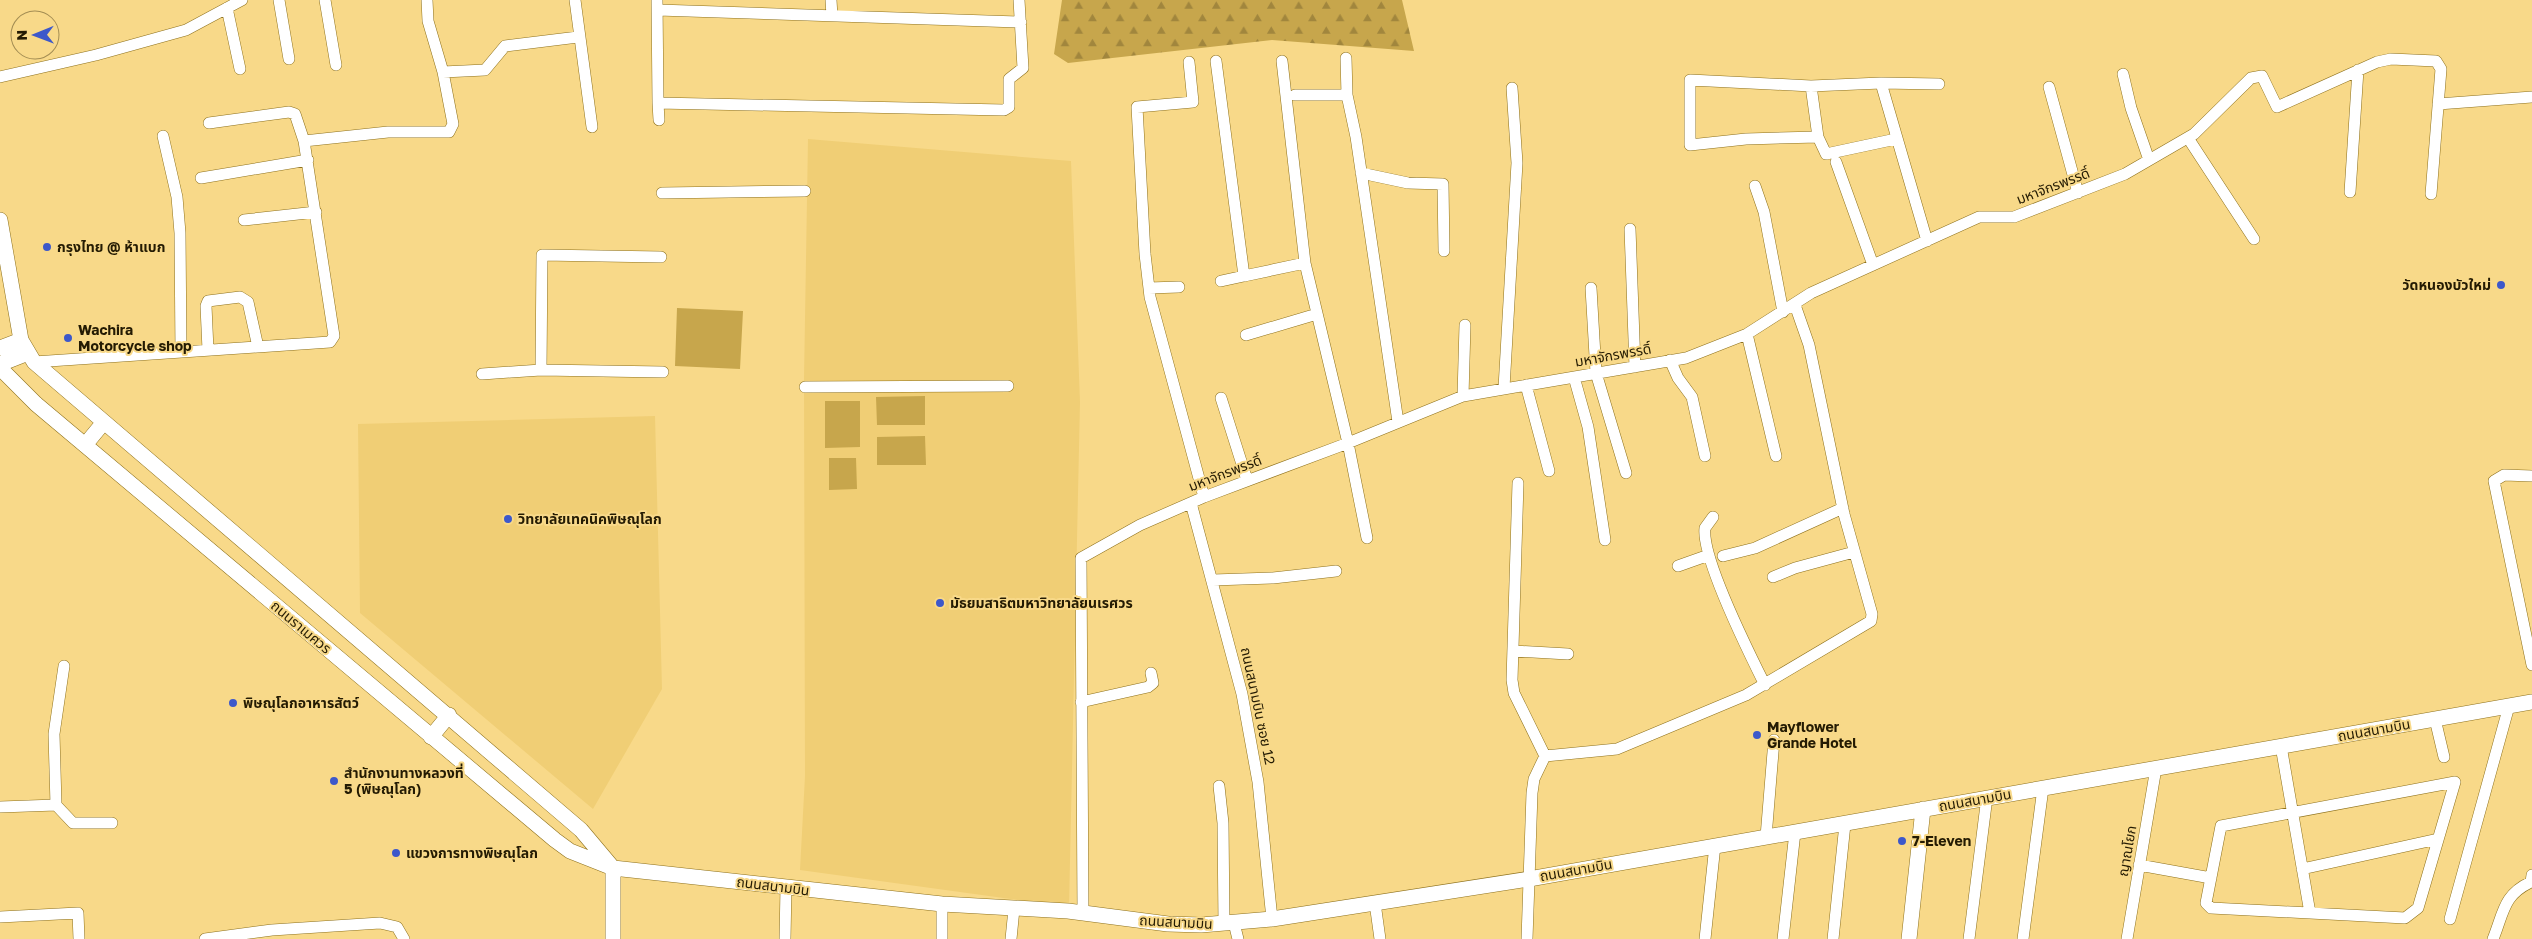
<svg xmlns="http://www.w3.org/2000/svg" width="2532" height="939" viewBox="0 0 2532 939" font-family="'Golos Text','Noto Sans Thai',sans-serif">
<style>
.built{fill:#f0ce75}
.forest{fill:url(#forest-firs)}
.pitch{fill:#c7a64c}
.lines{fill:none;stroke-linecap:round;stroke-linejoin:round}
.street-casing{stroke:#8e711c;stroke-width:12}
.secondary-casing{stroke:#8e711c;stroke-width:16}
.street{stroke:#fff;stroke-width:11}
.secondary{stroke:#fff;stroke-width:15}
.poi-dot{fill:#3d58ca;stroke:#f8d989;stroke-width:2}
.labels{text-anchor:middle;stroke-width:4;stroke-linejoin:round;paint-order:stroke}
.street-label{font-size:14px;fill:#241b03;stroke:#f8d989}
.poi-label{font-size:14px;font-weight:bold;fill:#241b03;stroke:#f8d989;text-anchor:start}
</style>
<defs>
<pattern id="forest-firs" width="22" height="20" patternUnits="userSpaceOnUse" patternTransform="scale(1.25)"><rect width="22" height="20" fill="#c7a64c"/><path d="M5 1l3.5 6h-7zM16 11l3.5 6h-7z" fill="#a1863d"/></pattern>
</defs>
<rect width="100%" height="100%" fill="#f8d989"/>
<path class="built" d="M808,139l263,22 9,241 -11,505 -269,-37 5,-94 -1,-397z
M655,416l7,273 -69,120 -233,-196 -2,-189z"/>
<path class="forest" d="M1062,0h340l12,51 -142,-11 -204,23 -14,-9z"/>
<path class="pitch" d="M677,308l66,3 -3,58 -65,-3z
M925,396v29h-48l-1,-28z
M825,401h35v46l-35,1z
M925,436l1,29h-49v-28z
M829,458h27l1,31 -28,1z"/>
<g class="lines">
<defs>
<path id="street" d="M279,0l10,59
M325,0l11,65
M575,0l17,127
M657,0l1,103
M831,0l1,16
M227,8l13,61
M658,10l363,12
M1346,58l1,37 9,42 42,285
M1216,61l28,215 61,-13
M1282,61l23,202 43,180 19,95
M1189,62l4,40 -56,5 8,147 5,43 54,200
M443,72l42,-2 20,-24 73,-9
M2123,74l8,34 18,52
M0,77l96,-22 90,-25 56,-30
M1881,83l46,158
M1811,86l7,51 8,17 70,-15
M2049,87l29,106
M1295,95h52
M2438,104l94,-7
M659,120l-1,-17 346,7 5,-3v-28l14,-11 -4,-68
M209,123l80,-11 6,2 9,27
M163,136l14,61 3,36 1,119
M1818,137l-72,2 -56,6v-65l121,6 70,-3 58,1
M2188,138l66,101
M1836,162l37,103
M1361,173l47,10 35,1 1,67
M201,178l107,-18
M1755,186l9,26 19,100
M2350,192l8,-122
M662,193l143,-2
M244,220l72,-8
M1630,229l5,138
M1221,281l23,-5
M1149,288l30,-1
M1591,288l5,85 30,100
M1747,334l29,122
M1246,335l71,-21
M208,350l-2,-44 2,-5 32,-4 8,5 10,45
M1670,360l8,18 14,19 13,59
M34,362l296,-20 4,-6 -30,-195 84,-9h61l4,-8 -10,-52 -15,-51 -1,-21
M541,370l1,-115 119,2
M482,374l59,-4 122,2
M1574,377l14,50 17,113
M1526,385l23,86
M805,387l203,-1
M1504,388l13,-225 -5,-75
M1463,396l2,-71
M1221,398l26,82
M2532,476l-28,-1 -10,6 38,184
M1518,483l-6,197 2,13 31,63
M1191,503l51,191 16,88 14,137
M1713,517l-8,11c-4,29 45,127 60,157
M1723,556l32,-8 88,-40
M1678,566l31,-11
M1773,577l22,-9 59,-16
M1213,580l60,-2 63,-7
M1514,651l54,3
M64,666l-10,68 2,71 17,18h39
M1081,702l67,-15 5,-4 -2,-10
M2435,719l9,38
M2281,746l29,167
M2455,782l-37,126 -13,10 -194,-10 -5,-5 15,-77z
M1219,786l4,37 1,101
M0,807l56,-2
M1766,837l8,-97
M2139,865l72,13
M2302,869l136,-30
M1375,903l5,36
M942,904v35
M1083,913l-2,-355 59,-33 64,-28 144,-54 115,-47 223,-38 61,-24 64,-41 168,-76h35l111,-43 69,-40 57,-56 11,-2 15,31 100,-45 14,-3 45,2 5,8 -10,125
M0,917l78,-4 1,26
M2450,919l59,-213
M1234,923l4,16
M205,939l67,-9 108,-7 17,4 7,12
M785,939l1,-52
M1011,939l3,-30
M1527,939l5,-146 2,-14 11,-23 72,-7 129,-54 125,-74 1,-7 -28,-100 -35,-169 -14,-40
M1705,939l10,-94
M1783,939l12,-107
M1833,939l12,-115
M1969,939l18,-142
M2023,939l20,-151
M2127,939l29,-171
M2493,939c11,-27 10,-44 38,-57l1,-7"/>
<path id="secondary" d="M0,220l21,120 13,22 547,468 32,38v71
M0,348l21,-8
M0,364l28,-11
M0,368l36,36 519,436 15,11 43,17 329,36 126,7 100,13 33,1 71,-6 257,-40 1003,-177
M85,445l19,-23
M431,737l18,-22
M1909,939l14,-130"/>
</defs>
<use href="#street" class="street-casing"/>
<use href="#secondary" class="secondary-casing"/>
<use href="#street" class="street"/>
<use href="#secondary" class="secondary"/>
</g>
<g class="poi-dot">
<circle cx="47" cy="247" r="5"/>
<circle cx="2501" cy="285" r="5"/>
<circle cx="68" cy="338" r="5"/>
<circle cx="508" cy="519" r="5"/>
<circle cx="940" cy="603" r="5"/>
<circle cx="233" cy="703" r="5"/>
<circle cx="1757" cy="735" r="5"/>
<circle cx="334" cy="781" r="5"/>
<circle cx="1902" cy="841" r="5"/>
<circle cx="396" cy="853" r="5"/>
</g>
<g class="labels">
<g class="street-label">
<text transform="translate(2053 186) rotate(-21)" y="5">มหาจักรพรรดิ์</text>
<text transform="translate(1613 355) rotate(-10)" y="5">มหาจักรพรรดิ์</text>
<text transform="translate(1225 473) rotate(-21)" y="5">มหาจักรพรรดิ์</text>
<text transform="translate(301 627) rotate(40)" y="5">ถนนราเมศวร</text>
<text transform="translate(1258 706) rotate(78)" y="5">ถนนสนามบิน ซอย 12</text>
<text transform="translate(2374 730) rotate(-10)" y="5">ถนนสนามบิน</text>
<text transform="translate(1975 800) rotate(-10)" y="5">ถนนสนามบิน</text>
<text transform="translate(2127 851) rotate(-80)" y="5">ญาณโยก</text>
<text transform="translate(1576 870) rotate(-10)" y="5">ถนนสนามบิน</text>
<text transform="translate(773 886) rotate(7)" y="5">ถนนสนามบิน</text>
<text transform="translate(1176 922) rotate(3)" y="5">ถนนสนามบิน</text>
</g>
<g class="poi-label">
<text x="57" y="252">กรุงไทย @ ห้าแบก</text>
<text x="2491" y="290" text-anchor="end">วัดหนองบัวใหม่</text>
<text x="78" y="335">Wachira<tspan x="78" dy="16">Motorcycle shop</tspan></text>
<text x="518" y="524">วิทยาลัยเทคนิคพิษณุโลก</text>
<text x="950" y="608">มัธยมสาธิตมหาวิทยาลัยนเรศวร</text>
<text x="243" y="708">พิษณุโลกอาหารสัตว์</text>
<text x="1767" y="732">Mayflower<tspan x="1767" dy="16">Grande Hotel</tspan></text>
<text x="344" y="778">สำนักงานทางหลวงที่<tspan x="344" dy="16">5 (พิษณุโลก)</tspan></text>
<text x="1912" y="846">7-Eleven</text>
<text x="406" y="858">แขวงการทางพิษณุโลก</text>
</g>
</g>
<g transform="translate(35 35) rotate(269)"><circle r="24" fill="#f8d989" stroke="#a38d53"/>
<path d="M0-4L9 19L0 12L-9 19Z" fill="#3d58ca"/>
<text y="-8" font-size="14" font-weight="bold" text-anchor="middle" fill="#241b03">N</text>
</g>
</svg>
